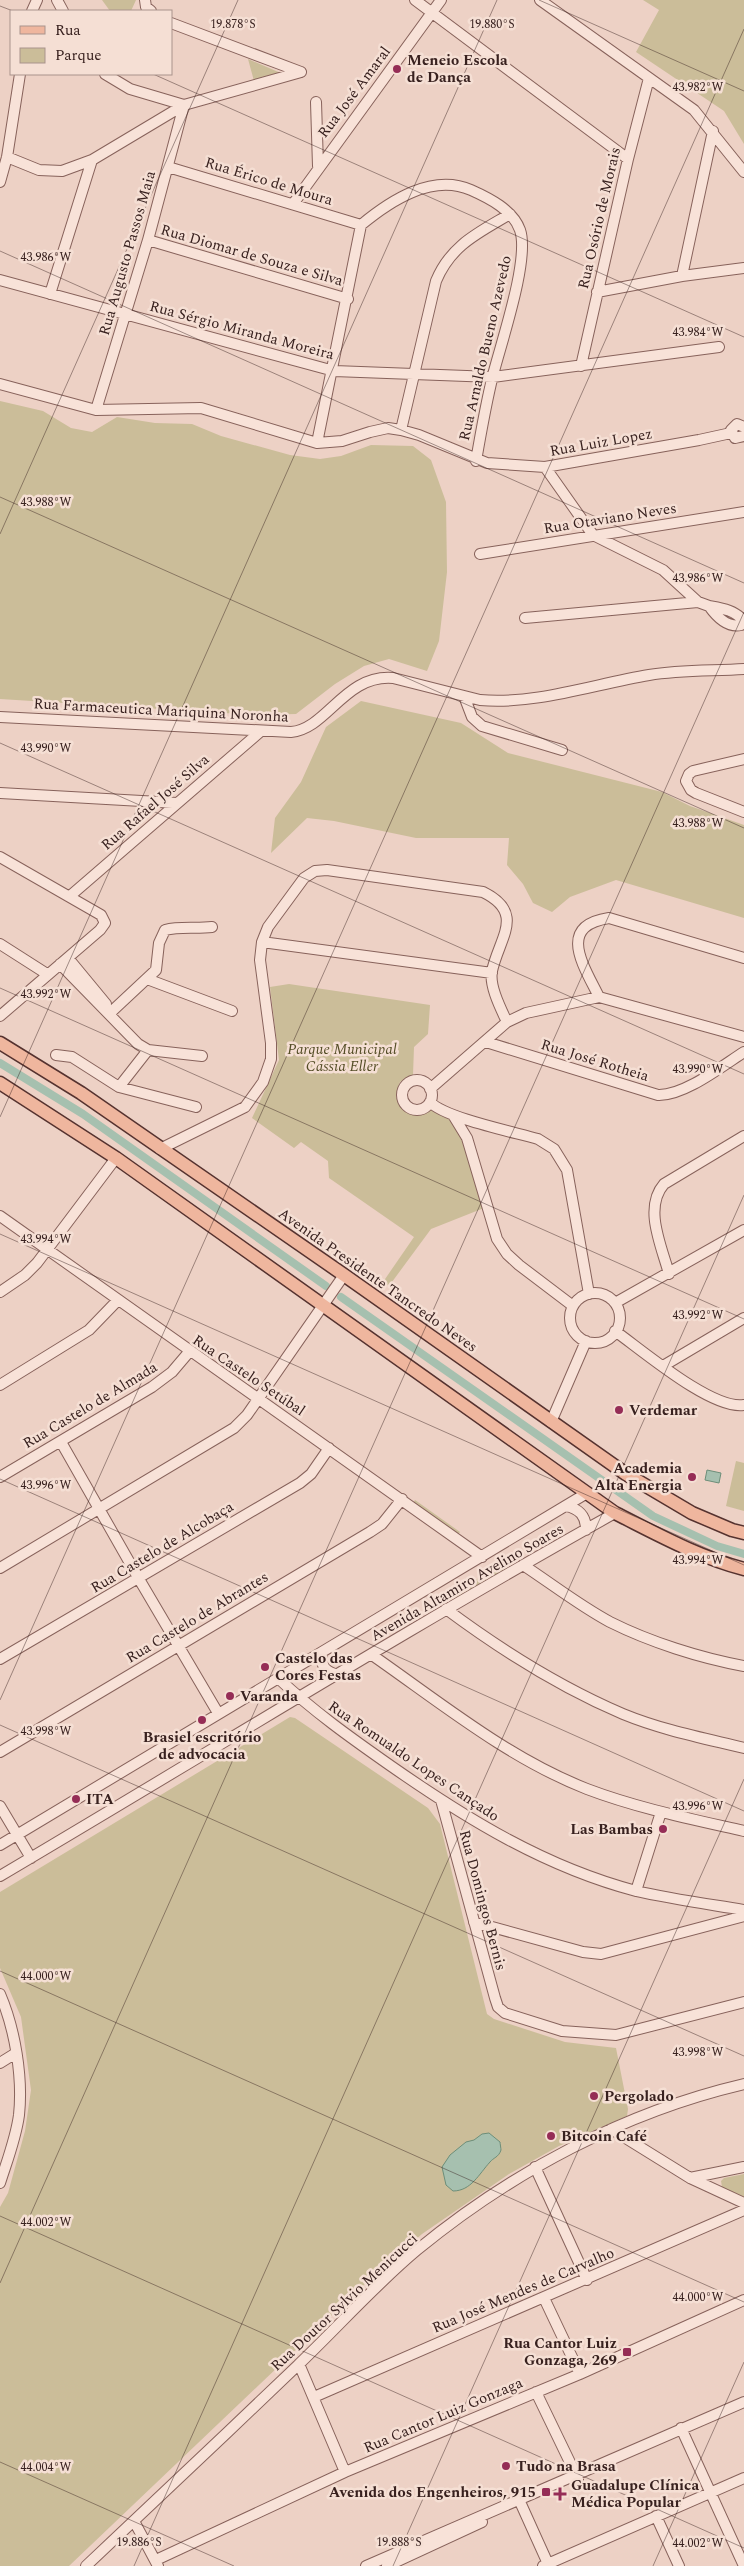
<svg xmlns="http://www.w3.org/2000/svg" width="744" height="2566" viewBox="0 0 744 2566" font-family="Spectral,serif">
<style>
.green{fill:#cbbd99}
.water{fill:#a6c0af;stroke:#6d8e79}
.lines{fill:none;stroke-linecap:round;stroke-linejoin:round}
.canal{stroke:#a6c0af;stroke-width:8}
.minor-casing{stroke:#87625b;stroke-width:12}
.major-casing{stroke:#55322f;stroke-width:15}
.minor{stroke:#f8e2d8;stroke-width:10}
.major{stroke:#efb69e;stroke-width:12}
.ticks{fill:none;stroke:#38211f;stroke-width:1;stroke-opacity:0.45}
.poi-dot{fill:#952d56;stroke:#f5dfd4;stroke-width:2}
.labels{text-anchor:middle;stroke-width:5;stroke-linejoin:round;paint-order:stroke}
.poi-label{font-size:15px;font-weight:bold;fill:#38211f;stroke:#f5dfd4;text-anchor:start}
.street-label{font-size:15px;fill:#38211f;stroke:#f5dfd4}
.park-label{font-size:15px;font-style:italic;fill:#544d26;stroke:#f5dfd4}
.ticks-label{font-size:12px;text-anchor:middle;fill:#38211f;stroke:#f5dfd4;stroke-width:5;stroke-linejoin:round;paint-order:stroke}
</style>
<rect width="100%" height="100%" fill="#edd1c5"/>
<path class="green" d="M102,0h34l-5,11h-21z
M643,0h101v144l-20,-33 -88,-59 23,-42z
M248,59l35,15 -29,7z
M0,401l43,10 28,17 21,4 25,-15 38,6 37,1 29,12 69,19 30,4 21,-3 30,-11 42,1 18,14 15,42 1,70 -8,69 -12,30 -38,-12 -25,7 -29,18 -39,30 -40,1 -256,-16z
M361,701l100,22 47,30 154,39 28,14 54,19v93l-128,-38 -46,17 -18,15 -19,-9 -10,-19 -16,-19 2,-27h-93l-82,-17 -27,-3 -36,35 4,-35 26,-36 25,-55z
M289,984l141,21 -2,29 -14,13 -1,28 -13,7 -4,15c6,15 15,15 29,13 11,-2 25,6 32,14l27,84 -53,21 -42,57 -6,-4 31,-45 -85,-59 -1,-17 -27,-19 -7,6 -42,-30 27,-58 -9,-73z
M736,1461l8,2v48l-18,-5z
M415,1500l45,32 -3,4 -44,-33z
M504,1563l5,8 -52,30 -5,-7z
M290,1717l5,1 133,90 12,16 47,190 7,5 71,23 51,6 12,61 -1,7 -68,30 -50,28 -87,60 -57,50 -296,282h-69v-359l8,-14 17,-62 6,-41 -10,-73 -21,-49v-76z
M744,2174v23l-22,-10 -1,-6 3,-3z"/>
<path class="water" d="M707,1470l14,3 -2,10 -14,-3z
M489,2133l11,9c0,1 1,7 1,8 -2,7 -8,8 -11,12 -11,12 -19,29 -37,29l-7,-6 -4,-18 8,-12 16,-13 8,-2 8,-6z"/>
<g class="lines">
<path class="canal" d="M0,1063l83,51 243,172
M341,1297l312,219 64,30 27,8"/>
<defs>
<path id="minor" d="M57,0l6,11
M145,0l1,7 5,4
M415,0l213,159
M540,0l154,110 50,62
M32,11l5,-11
M171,23l130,49
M316,102l2,64
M7,157l32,13 23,1 30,-11 92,-55 117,-33
M168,167l193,58
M0,182l7,-25 13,-83
M293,204l148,-204
M148,240l200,59
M682,276l31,-145
M0,280l334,91 159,6 226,-30
M597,292l85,-16 62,-8
M50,294l42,-134
M581,366l47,-207 21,-81
M0,384l96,26 105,-2 116,35 25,-2 28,-9 18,-4 13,2 18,5 68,28 58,4 154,-27 32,-7
M96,410l52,-170 36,-135 -54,-16 -25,-15
M744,427l-7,-3 -6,6 4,8 9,-2
M401,430l35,-149c15,-36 42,-48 74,-67
M317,443l44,-218c29,-24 71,-52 110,-35 18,8 42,20 49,40 10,29 -19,113 -27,145 -7,28 -12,57 -17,86
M545,467l48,68 70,35 35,32 11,4
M480,554l264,-42
M709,606c11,2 27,4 34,15l-2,4c-14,3 -25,-9 -32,-19z
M525,618l173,-16
M464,696l8,21 10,9 80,24
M0,717l291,15c36,-3 54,-58 102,-54l87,22c56,5 114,-16 169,-25 31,-5 64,-4 95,-6
M744,759l-51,12 -4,3 -3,7 5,9 5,3 48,19
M0,793l177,10
M0,857l101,58 4,8 -5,7 -100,86
M70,896l191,-165
M262,942l230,31
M0,944l47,30
M68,958l38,46
M60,964l78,80 10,6 54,6
M147,979l85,32
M599,997c-15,-31 -43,-71 10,-79l135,40
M110,1013l46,-43 3,-27 6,-13c15,-4 31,-1 47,-3
M486,1042l172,53c26,1 64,-29 86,-43
M56,1055l16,2 47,30 77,20
M402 1095a15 15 0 1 1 30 0a15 15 0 1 1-30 0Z
M119,1087l29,-37
M430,1089l77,-67 19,-9 73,-16 145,40
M430,1102c15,16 84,30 108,37l16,10 13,21 22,124
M453,1115l14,23 30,101 10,15 12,11 54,41
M160,1149l85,-42 18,-25 8,-23v-16l-11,-83 2,-18 6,-15 36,-49 11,-7 12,-1 156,22c43,21 16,46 9,79 -3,15 9,38 15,51
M0,1216l482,341
M669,1274c-7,-27 -26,-66 -5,-90l80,-48
M0,1292l25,-17 12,-12 79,-105
M570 1318a25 25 0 1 1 50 0a25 25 0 1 1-50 0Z
M615,1303l129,-73
M615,1331c28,20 97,79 129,74
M663,1366l81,-48
M0,1385l89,-55 29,-30
M551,1422l35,-81
M61,1442l78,137 79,134
M0,1477l152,-90 20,-15 17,-20
M566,1506c14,3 20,10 20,24
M523,1565c29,19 57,41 87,57 40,20 90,36 134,44
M0,1568l234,-140 13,-13 97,-140
M446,1609c55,41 114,78 177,105 39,16 80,24 121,34
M322,1652c-2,14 3,20 17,23
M372,1655c69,48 136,103 215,134 50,19 104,30 157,42
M0,1659l300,-176 11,-9 18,-26
M278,1678c35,33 73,60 113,88 76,53 154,101 245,125 35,8 72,13 108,19
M0,1752l370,-220 12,-8 20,-25
M441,1800l54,198 3,9 7,6 57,18 54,4 128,-33
M0,1806l31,52
M0,1845l587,-352
M0,1876c205,-121 407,-247 615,-363
M636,1891l25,-79
M474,1922l109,30 18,2 143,-38
M0,1994c15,35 23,83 19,121 -3,23 -12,46 -19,68
M0,2063l16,-10
M611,2129l79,49 54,25
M535,2167l52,113
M690,2178l54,-11
M544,2298l36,76
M299,2364l46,108
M536,2392l42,87
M314,2397l430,-187
M681,2428l63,138
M521,2504l28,62
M656,2516l23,50
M134,2521l24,45
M156,2560l189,-88 235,-98 164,-74
M86,2566c71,-67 141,-133 211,-200 40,-38 78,-81 120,-116 95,-78 207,-138 327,-166
M366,2566l378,-164
M387,2566l95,-44
M543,2566l201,-88"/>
<path id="major" d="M0,1043l81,50 263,182 282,199 66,39 40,17 12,3
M0,1083l116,75 499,355c42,21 83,44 129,56"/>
</defs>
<use href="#minor" class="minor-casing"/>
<use href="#major" class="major-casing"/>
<use href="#minor" class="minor"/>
<use href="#major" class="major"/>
</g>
<path class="ticks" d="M539,0l205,91M0,6l13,5M153,74l591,263M0,251l744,332M0,497l744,331M0,534l238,-534M0,743l744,331M0,988l744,331M0,1117l497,-1117M0,1234l744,331M0,1479l744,332M0,1700l744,-1671M0,1725l744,331M0,1971l744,331M0,2216l744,332M0,2283l744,-1671M0,2462l234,104M134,2566l610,-1371M393,2566l351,-787M653,2566l91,-204"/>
<g class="poi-dot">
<circle cx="397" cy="69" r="5"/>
<circle cx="619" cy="1410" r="5"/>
<circle cx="692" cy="1477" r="5"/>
<circle cx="265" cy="1667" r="5"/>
<circle cx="230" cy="1696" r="5"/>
<circle cx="202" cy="1720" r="5"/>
<circle cx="76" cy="1799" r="5"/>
<circle cx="663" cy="1829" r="5"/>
<circle cx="594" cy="2096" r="5"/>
<circle cx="551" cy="2136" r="5"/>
<rect x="622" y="2347" width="10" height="10" rx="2.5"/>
<circle cx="506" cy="2466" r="5"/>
<rect x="541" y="2487" width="10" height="10" rx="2.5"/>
<path d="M557.5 2486.5h5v5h5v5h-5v5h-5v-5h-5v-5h5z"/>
</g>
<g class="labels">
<g class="poi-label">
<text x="407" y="65">Meneio Escola<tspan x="407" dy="17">de Dança</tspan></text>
<text x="629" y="1415">Verdemar</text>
<text x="682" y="1473" text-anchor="end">Academia<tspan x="682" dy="17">Alta Energia</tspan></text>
<text x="275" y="1663">Castelo das<tspan x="275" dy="17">Cores Festas</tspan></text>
<text x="240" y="1701">Varanda</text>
<text x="202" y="1742" text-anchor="middle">Brasiel escritório<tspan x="202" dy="17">de advocacia</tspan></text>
<text x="86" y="1804">ITA</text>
<text x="653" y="1834" text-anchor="end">Las Bambas</text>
<text x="604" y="2101">Pergolado</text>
<text x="561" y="2141">Bitcoin Café</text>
<text x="617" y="2348" text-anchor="end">Rua Cantor Luiz<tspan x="617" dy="17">Gonzaga, 269</tspan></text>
<text x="516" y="2471">Tudo na Brasa</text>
<text x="571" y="2490">Guadalupe Clínica<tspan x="571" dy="17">Médica Popular</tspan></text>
<text x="536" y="2497" text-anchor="end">Avenida dos Engenheiros, 915</text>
</g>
<g class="street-label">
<text transform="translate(354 92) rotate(-53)" y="5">Rua José Amaral</text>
<text transform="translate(269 181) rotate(17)" y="5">Rua Érico de Moura</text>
<text transform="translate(599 218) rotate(-77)" y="5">Rua Osório de Morais</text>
<text transform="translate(127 253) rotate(-74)" y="5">Rua Augusto Passos Maia</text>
<text transform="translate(252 255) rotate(16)" y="5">Rua Diomar de Souza e Silva</text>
<text transform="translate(242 330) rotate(15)" y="5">Rua Sérgio Miranda Moreira</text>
<text transform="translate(485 348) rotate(-77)" y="5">Rua Arnaldo Bueno Azevedo</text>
<text transform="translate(601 442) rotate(-10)" y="5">Rua Luiz Lopez</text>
<text transform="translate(610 518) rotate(-9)" y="5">Rua Otaviano Neves</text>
<text transform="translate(161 710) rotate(3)" y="5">Rua Farmaceutica Mariquina Noronha</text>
<text transform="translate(155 802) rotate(-41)" y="5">Rua Rafael José Silva</text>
<text transform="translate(595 1060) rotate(17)" y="5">Rua José Rotheia</text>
<text transform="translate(378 1280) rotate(35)" y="5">Avenida Presidente Tancredo Neves</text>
<text transform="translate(249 1375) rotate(34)" y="5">Rua Castelo Setúbal</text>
<text transform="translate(90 1405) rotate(-31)" y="5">Rua Castelo de Almada</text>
<text transform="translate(162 1547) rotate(-31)" y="5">Rua Castelo de Alcobaça</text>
<text transform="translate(467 1582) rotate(-30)" y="5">Avenida Altamiro Avelino Soares</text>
<text transform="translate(197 1617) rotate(-31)" y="5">Rua Castelo de Abrantes</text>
<text transform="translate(414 1761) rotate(34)" y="5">Rua Romualdo Lopes Cançado</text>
<text transform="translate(483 1900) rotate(75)" y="5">Rua Domingos Bernis</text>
<text transform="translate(523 2290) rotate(-23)" y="5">Rua José Mendes de Carvalho</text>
<text transform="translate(344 2302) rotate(-43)" y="5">Rua Doutor Sylvio Menicucci</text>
<text transform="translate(443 2415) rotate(-23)" y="5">Rua Cantor Luiz Gonzaga</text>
</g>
<g class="park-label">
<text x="342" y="1054">Parque Municipal<tspan x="342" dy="17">Cássia Eller</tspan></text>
</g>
</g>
<g class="ticks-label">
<text x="233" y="28">19.878°S</text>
<text x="492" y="28">19.880°S</text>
<text x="698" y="91">43.982°W</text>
<text x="46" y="261">43.986°W</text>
<text x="698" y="336">43.984°W</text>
<text x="46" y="506">43.988°W</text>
<text x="698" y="582">43.986°W</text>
<text x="46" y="752">43.990°W</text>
<text x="698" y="827">43.988°W</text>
<text x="46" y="998">43.992°W</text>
<text x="698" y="1073">43.990°W</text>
<text x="46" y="1243">43.994°W</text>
<text x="698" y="1319">43.992°W</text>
<text x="46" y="1489">43.996°W</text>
<text x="698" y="1564">43.994°W</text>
<text x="46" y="1735">43.998°W</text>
<text x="698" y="1810">43.996°W</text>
<text x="46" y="1980">44.000°W</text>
<text x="698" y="2056">43.998°W</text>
<text x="46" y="2226">44.002°W</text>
<text x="698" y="2301">44.000°W</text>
<text x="46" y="2471">44.004°W</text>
<text x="139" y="2546">19.886°S</text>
<text x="399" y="2546">19.888°S</text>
<text x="698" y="2547">44.002°W</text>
</g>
<rect x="10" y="10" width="162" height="65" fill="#f5dfd4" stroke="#a9938c"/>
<rect x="20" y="26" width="25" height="8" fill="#efb69e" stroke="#a9938c"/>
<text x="55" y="35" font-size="15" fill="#38211f">Rua</text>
<rect x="20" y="48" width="25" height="15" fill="#cbbd99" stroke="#a9938c"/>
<text x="55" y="60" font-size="15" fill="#38211f">Parque</text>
</svg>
